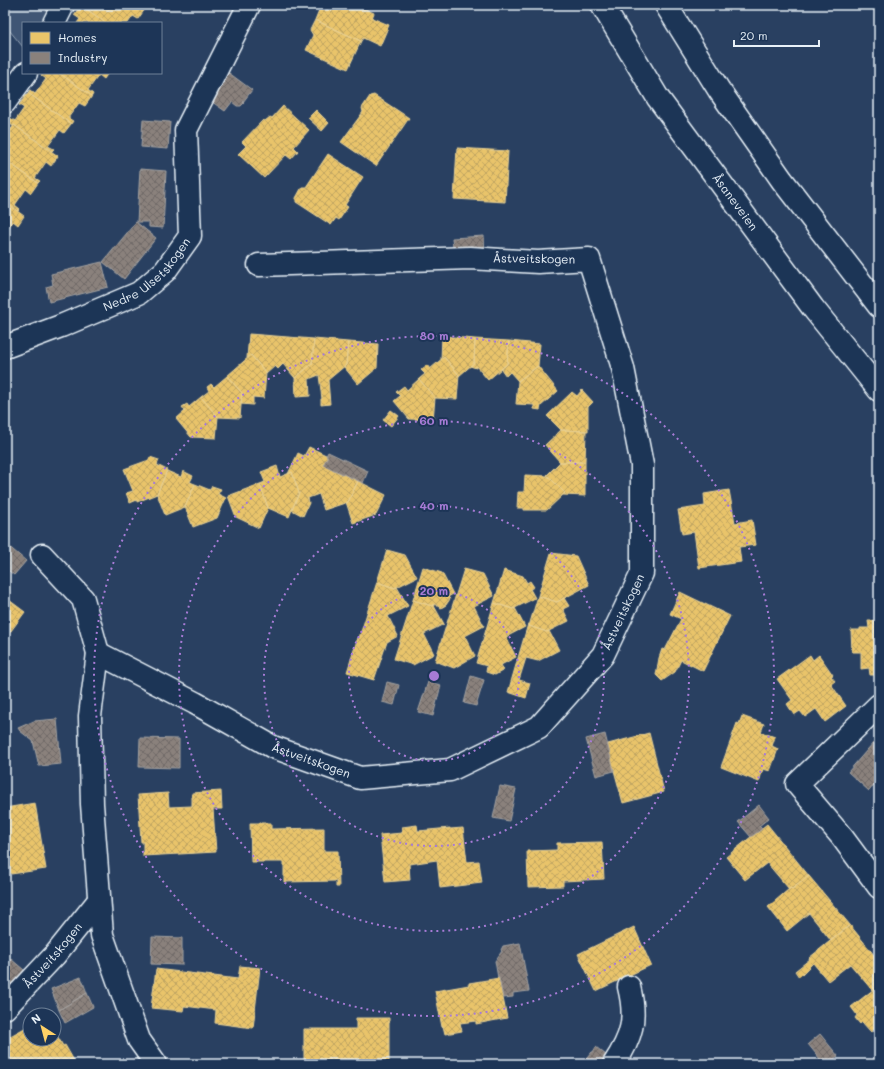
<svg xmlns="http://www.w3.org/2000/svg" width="884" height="1069" viewBox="0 0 884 1069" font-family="Mali,sans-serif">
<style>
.park{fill:#415774;stroke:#94a4b6}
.homes{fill:url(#homes-cross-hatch);stroke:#e9d295}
.industry{fill:url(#industry-cross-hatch);stroke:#a6a3a1}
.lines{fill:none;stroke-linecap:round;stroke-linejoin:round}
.minor-casing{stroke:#e8f1f8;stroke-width:25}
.highway-casing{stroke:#e8f1f8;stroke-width:25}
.minor{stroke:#1d3557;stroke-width:22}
.highway{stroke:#1d3557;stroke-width:22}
.ring{fill:none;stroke:#a77bd6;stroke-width:2;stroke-dasharray:2 4}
.labels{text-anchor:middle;stroke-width:4;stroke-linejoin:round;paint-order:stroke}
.street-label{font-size:12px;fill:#e8f1f8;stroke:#1d3557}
.centre{fill:#a77bd6;stroke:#1d3557;stroke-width:2}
.ring-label{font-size:12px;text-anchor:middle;font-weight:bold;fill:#a77bd6;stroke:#1d3557;stroke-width:4;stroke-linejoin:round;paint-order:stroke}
</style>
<defs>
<pattern id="homes-cross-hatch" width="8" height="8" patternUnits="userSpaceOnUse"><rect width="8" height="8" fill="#e9c46a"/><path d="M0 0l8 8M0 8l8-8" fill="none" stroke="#c0a562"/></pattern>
<pattern id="industry-cross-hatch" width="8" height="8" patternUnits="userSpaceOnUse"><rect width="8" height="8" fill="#8a817c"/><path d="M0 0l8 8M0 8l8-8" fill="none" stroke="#6f6a68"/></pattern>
</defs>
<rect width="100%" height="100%" fill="#294061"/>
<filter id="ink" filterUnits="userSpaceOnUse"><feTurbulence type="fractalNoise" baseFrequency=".025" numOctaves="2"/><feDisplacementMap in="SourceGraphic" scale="8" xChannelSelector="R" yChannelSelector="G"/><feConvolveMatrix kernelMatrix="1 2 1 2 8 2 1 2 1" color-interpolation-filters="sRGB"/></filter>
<g filter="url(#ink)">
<path class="park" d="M5,5h49l-7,18h-24v24l-18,-22z"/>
<path class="homes" d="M81,5l25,18h-29l3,-4 -6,-4z
M81,5h5l2,1 1,-1h50l6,4 -7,10 -5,-3 -5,7h-22z
M327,5h35l-1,2 13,6 -2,5 17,7 -9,21 -17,-8 -2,3 -46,-21 4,-10 6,-1z
M315,20l46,21 -13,28 -42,-19 7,-15 -3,-5z
M42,73h17l33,23 -7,10 -6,-3 -11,15 5,3 -2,3 -43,-31 2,-3 5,4 11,-15 -5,-4z
M59,73h49l-4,6 -5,-4 -11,15 5,4 -1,2z
M28,93l43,31 -7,9 -4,-3 -12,16 6,3 -2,2 -38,-26 -1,1 -6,-4 3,-4 5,3 9,-13 -5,-3z
M374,95l35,23 -33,48 -35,-24 22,-30 -1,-4 8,-12z
M283,106l26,24 -15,17 4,4 -7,8 -5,-4 -22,23 -26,-24 8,-8 -4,-4 21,-22 2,1 5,-4 2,1z
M316,110l13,13 -7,8 -14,-13z
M14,125l44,31 -7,10 -5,-4 -11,16 5,3 -2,2 -33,-23v-22z
M457,148l51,3 -3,51 -51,-3z
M328,154l35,23 -18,28 3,2 -9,13 -3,-2 -5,7 -35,-23v-4l6,-11h4z
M5,160l33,23 -7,10 -5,-4 -11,16 5,4 -2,2 -13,-9z
M5,202l19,14 -6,9 -5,-4 -8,11z
M249,334l65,5 -2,25 -17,14 -12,-14 -5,5 -3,-3 -9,8v-1l-15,-18 -4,3z
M442,336l33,3 -1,24 -15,13v-1l-15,-18 -3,3z
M314,339l34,3 -2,23 -18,15 2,24 -9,1v-6h1l-3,-24 -10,4 1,17 -14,1 -1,-19 17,-14z
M475,339l34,2 -2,23 -19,16 -12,-14v2l-6,-2 4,-3z
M509,341l31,3 -2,22 -20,15 -8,-9 -4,4 -5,-7 6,-5z
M348,342l30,2 -1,24 -19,16 -14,-17 2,-2z
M251,355l15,18 -2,25 -11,-1v8l-12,-1 1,-11 -15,-17z
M444,357l15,18 -2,24 -22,-1 -16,-19 6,-5 -4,-4 6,-5 3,4z
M538,366l20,25 -17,15 -1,4 -6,-1v-4l-18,-1 2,-23z
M227,376l15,17 -2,25 -22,-1 -17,-20 8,-6 -2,-4 4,-3 3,3z
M419,379l16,19 -2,22 -24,-1 -15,-18 6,-5 -4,-4 8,-6 3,4z
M582,390l11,12 -5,5v24l-27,-1 -14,-14 25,-24 5,4z
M201,397l17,20 -2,21 -25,-1 -15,-18 9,-8 -3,-4 5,-3 2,3z
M391,410l8,6 -8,10 -8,-6z
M561,430l25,1 -1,31h-25l-15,-17z
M309,447l19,9 -5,9 35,16 -10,21 -24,8 -5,-16 -11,4 1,5 -6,13 -11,-6 7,-17 -7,-21 -4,2 10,-21 6,3z
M150,457l9,3 -2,5 10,5 -10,24 -20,8v-2l-7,3 -4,-10 7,-2 -9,-22 22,-8h2z
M560,462h25v34l-22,-1 2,-2 -18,-18z
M277,466l3,11 12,-5 7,21 -10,24 -21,-9 -8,-24 5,-2 -4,-10z
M167,471l14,6 2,-6 10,5 -3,6 5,2 -10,23 -20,8 -8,-21z
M525,475l23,1 17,17 -18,17h-23v-2h-7l1,-16h6z
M358,481l28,14 -10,20 -23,8 -7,-21h2z
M195,484l15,6 2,-4 9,3 -3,5 8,4 -9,20 -24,9 -8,-20z
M260,484l8,24 -9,20 -23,-11 -8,-21z
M729,490l6,33 17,-3 4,25 -17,2 2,15 -42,6 -5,-36 -12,2 -4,-24 27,-4 -1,-12z
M387,550l18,5 12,22 -22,11 -18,-6z
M551,553l25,3 13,29 -32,17 -19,-6z
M423,567l19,6 11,21 -5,3 2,2 -4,6 -5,3 -7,-4 -2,2 -19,-6z
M464,569l19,5 11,22 -20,10 10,20 -19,10 10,20 -21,12 -19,-7z
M504,570l19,6 4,7 3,-2 4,6 -4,2 5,9 -22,11 -19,-6z
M377,582l18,6 2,-1 11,19 -20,10 10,20 -11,6 -13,38 -27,-8 11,-35 1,1z
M680,592l50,24 -27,55 -22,-11 -6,12 -13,9 -6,-6 3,-17 3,-9 3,1 16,-31 -11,-5z
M538,596l19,6 7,-4 5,8 -6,3 6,12 -22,11 -18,-6z
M5,597l20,15 -20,27z
M413,600l19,6 1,-2 11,20 -20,10 10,20 -21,11 -19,-6z
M494,603l19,6 2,-1 10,19 -19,10 10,20 -15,8 3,5 -9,5 -9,-3 1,-6 -11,-3z
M868,621h11v54h-9l-1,-7 -8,1v-17h-9l-1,-22h9v-2h9z
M528,624l2,1 -1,1 18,6 2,-1 10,19 -21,11 -12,-3 -7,22 11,3 -4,15 -18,-6z
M810,655l3,5 6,-5 14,20 -2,1 4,5 -4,3 15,22 -21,16 -9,-13 -11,8 -5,-6 -6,4 -7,-11 5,-4 -15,-21z
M742,716l22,8 -3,8 14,5 -3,9 6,3 -8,22 -7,-2 -4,13 -38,-15 16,-44 2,1z
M649,733l15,59 -41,11 -16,-58h1v-1z
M221,791l1,18h-9l3,43 -73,4v-14h-2l-3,-47 30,-2 1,14 23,-1v-13z
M35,803l11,66 -35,5 -6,-37v-29z
M250,823h21v6l53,-1v23h14l1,36h-3v-6l-52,1v-20h-33z
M767,824l42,52 -17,13 -1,-1 -2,1 -22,-26 -22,17 -19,-23z
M417,825l1,6 32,-3v1l13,-1 4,34 12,-1 3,22 -42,5 -3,-28 -28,4 1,16 -25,2 -5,-47 22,-2v-6z
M602,842l2,37 -41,2v5l-35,1 -1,-36 30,-1v-7z
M809,876l41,49 -19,16 -22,-28 -22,18 -19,-24 21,-18 2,-1 1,1z
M850,925l29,36v26l-4,3 -1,-1 -2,1 -22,-26 -22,17 -15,-18 -14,14 -4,-6 15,-12 -1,-1z
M634,927l17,38 -55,26 -18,-37z
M240,966l20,2 -7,60 -38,-5 1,-13 -32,-4 -1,5 -32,-3 5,-39 82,10z
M499,978l8,40 -31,6v-3l-16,2 2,8 -17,3 -2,-8 -1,1 -7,-36 34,-6v-2z
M879,987v38l-8,7 -9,-10 -2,2 -5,-6 2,-3 -6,-8 23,-18 1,1z
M356,1018h33v46h-85v-35h52z
M30,1025v14h24v-9l9,16 2,-1 11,19h-32l-1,-2 -5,2h-33v-14l5,-3 -5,-8z"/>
<path class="industry" d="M229,73l23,17 -9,12 1,1 -3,3h-4l-5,-4 -7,9 -17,-12z
M143,120l27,2 -2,27 -27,-2z
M140,169l26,2 -3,57 -14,-1v-5h-12z
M136,222l20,16 -32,41 -21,-17z
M484,236l1,20 -31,2 -2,-20z
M102,262l6,25 -59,15 -3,-15 7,-2 -2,-11z
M328,452l40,19 -5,12 -40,-18 5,-9h-2z
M6,544l20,17 -12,14 -9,-7v-23z
M471,676l13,4 -8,26 -12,-3z
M387,682l12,3 -5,20 -12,-3z
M428,682l13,3 -8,31 -15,-4z
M57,719l4,45 -22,2 -6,-25 -13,-10 -2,-3 16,-7z
M605,734l9,37 -18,5 -10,-37z
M140,738l39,1v29l-40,-1z
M874,742l5,5v32l-10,12 -21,-19z
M500,786l16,3 -7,32 -16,-3z
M759,805l10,13 -10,8 3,3 -11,8 -13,-15z
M152,937l30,1v27l-31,-1z
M520,943l9,48 -16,2v4l-10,1 -4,-20h-1l-3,-17 7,-10 -1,-1 2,-4z
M11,959l13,11 -16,20 -3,-3v-20z
M81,977l6,16 -28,17 -8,-21z
M87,993l6,14 -28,16 -6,-13z
M820,1034l18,22 -10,8h-4l-16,-20z
M596,1047l15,12 -4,5h-25l10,-12h1z"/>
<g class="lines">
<defs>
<g id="minor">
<path d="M54,23l9,-18"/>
<path d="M5,102l21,-29"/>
<path id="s1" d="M5,347l56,-21 78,-33 26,-22 25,-35 -4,-106 63,-125"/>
<path d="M42,555l41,44 15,54 -8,63 2,88 10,131 37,105 17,24"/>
<path id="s2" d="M98,653l97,50 78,44 87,31 90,-8 89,-43 64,-72 39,-82v-108l-19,-97 -34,-109 -51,3 -68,-4 -211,7"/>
<path d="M879,705l-82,79 45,53 37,50"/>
<path id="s3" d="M5,1008l50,-53 44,-55"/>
<path d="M614,1064c18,-27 23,-45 15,-77"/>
</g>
<g id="highway">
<path id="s4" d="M602,5l56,93 155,210 66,82"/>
<path d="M666,5l53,85 63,90 97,126"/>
</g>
</defs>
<use href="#minor" class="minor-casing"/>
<use href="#highway" class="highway-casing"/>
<use href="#minor" class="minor"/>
<use href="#highway" class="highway"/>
</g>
</g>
<g class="ring">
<circle cx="434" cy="676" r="85"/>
<circle cx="434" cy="676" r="170"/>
<circle cx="434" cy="676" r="255"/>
<circle cx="434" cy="676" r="340"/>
</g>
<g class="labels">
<g class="street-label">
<text dy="4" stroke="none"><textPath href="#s4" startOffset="238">Åsaneveien</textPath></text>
<text transform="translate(534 259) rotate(1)" y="4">Åstveitskogen</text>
<text dy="4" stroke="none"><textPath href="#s1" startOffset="162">Nedre Ulsetskogen</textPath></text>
<text dy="4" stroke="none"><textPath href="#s2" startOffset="624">Åstveitskogen</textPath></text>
<text dy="4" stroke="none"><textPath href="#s2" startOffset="239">Åstveitskogen</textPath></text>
<text dy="4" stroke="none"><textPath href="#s3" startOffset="71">Åstveitskogen</textPath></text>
</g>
</g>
<circle cx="434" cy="676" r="6" class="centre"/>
<g class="ring-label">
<text x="434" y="340">80 m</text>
<text x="434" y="425">60 m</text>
<text x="434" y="510">40 m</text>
<text x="434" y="595">20 m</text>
</g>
<rect width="884" height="1069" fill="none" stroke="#1d3557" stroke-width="20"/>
<rect x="10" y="10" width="864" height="1049" fill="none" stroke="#e8f1f8" stroke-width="1.5" filter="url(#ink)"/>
<rect x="22" y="22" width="140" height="52" fill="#1d3557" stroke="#6e8097"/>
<rect x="30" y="32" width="20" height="12" fill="#e9c46a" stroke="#6e8097"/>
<text x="58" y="42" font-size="12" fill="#e8f1f8">Homes</text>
<rect x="30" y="52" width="20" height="12" fill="#8a817c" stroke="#6e8097"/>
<text x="58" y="62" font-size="12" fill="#e8f1f8">Industry</text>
<g transform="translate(42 1027) rotate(324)"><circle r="19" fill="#1d3557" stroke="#6e8097"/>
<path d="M0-3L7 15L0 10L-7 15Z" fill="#ffd166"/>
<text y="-6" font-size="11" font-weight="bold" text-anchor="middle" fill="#e8f1f8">N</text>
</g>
<path d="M734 40v6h85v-6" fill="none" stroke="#e8f1f8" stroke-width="2"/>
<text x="740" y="40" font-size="12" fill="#e8f1f8" stroke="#1d3557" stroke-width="3" paint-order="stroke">20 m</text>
</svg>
